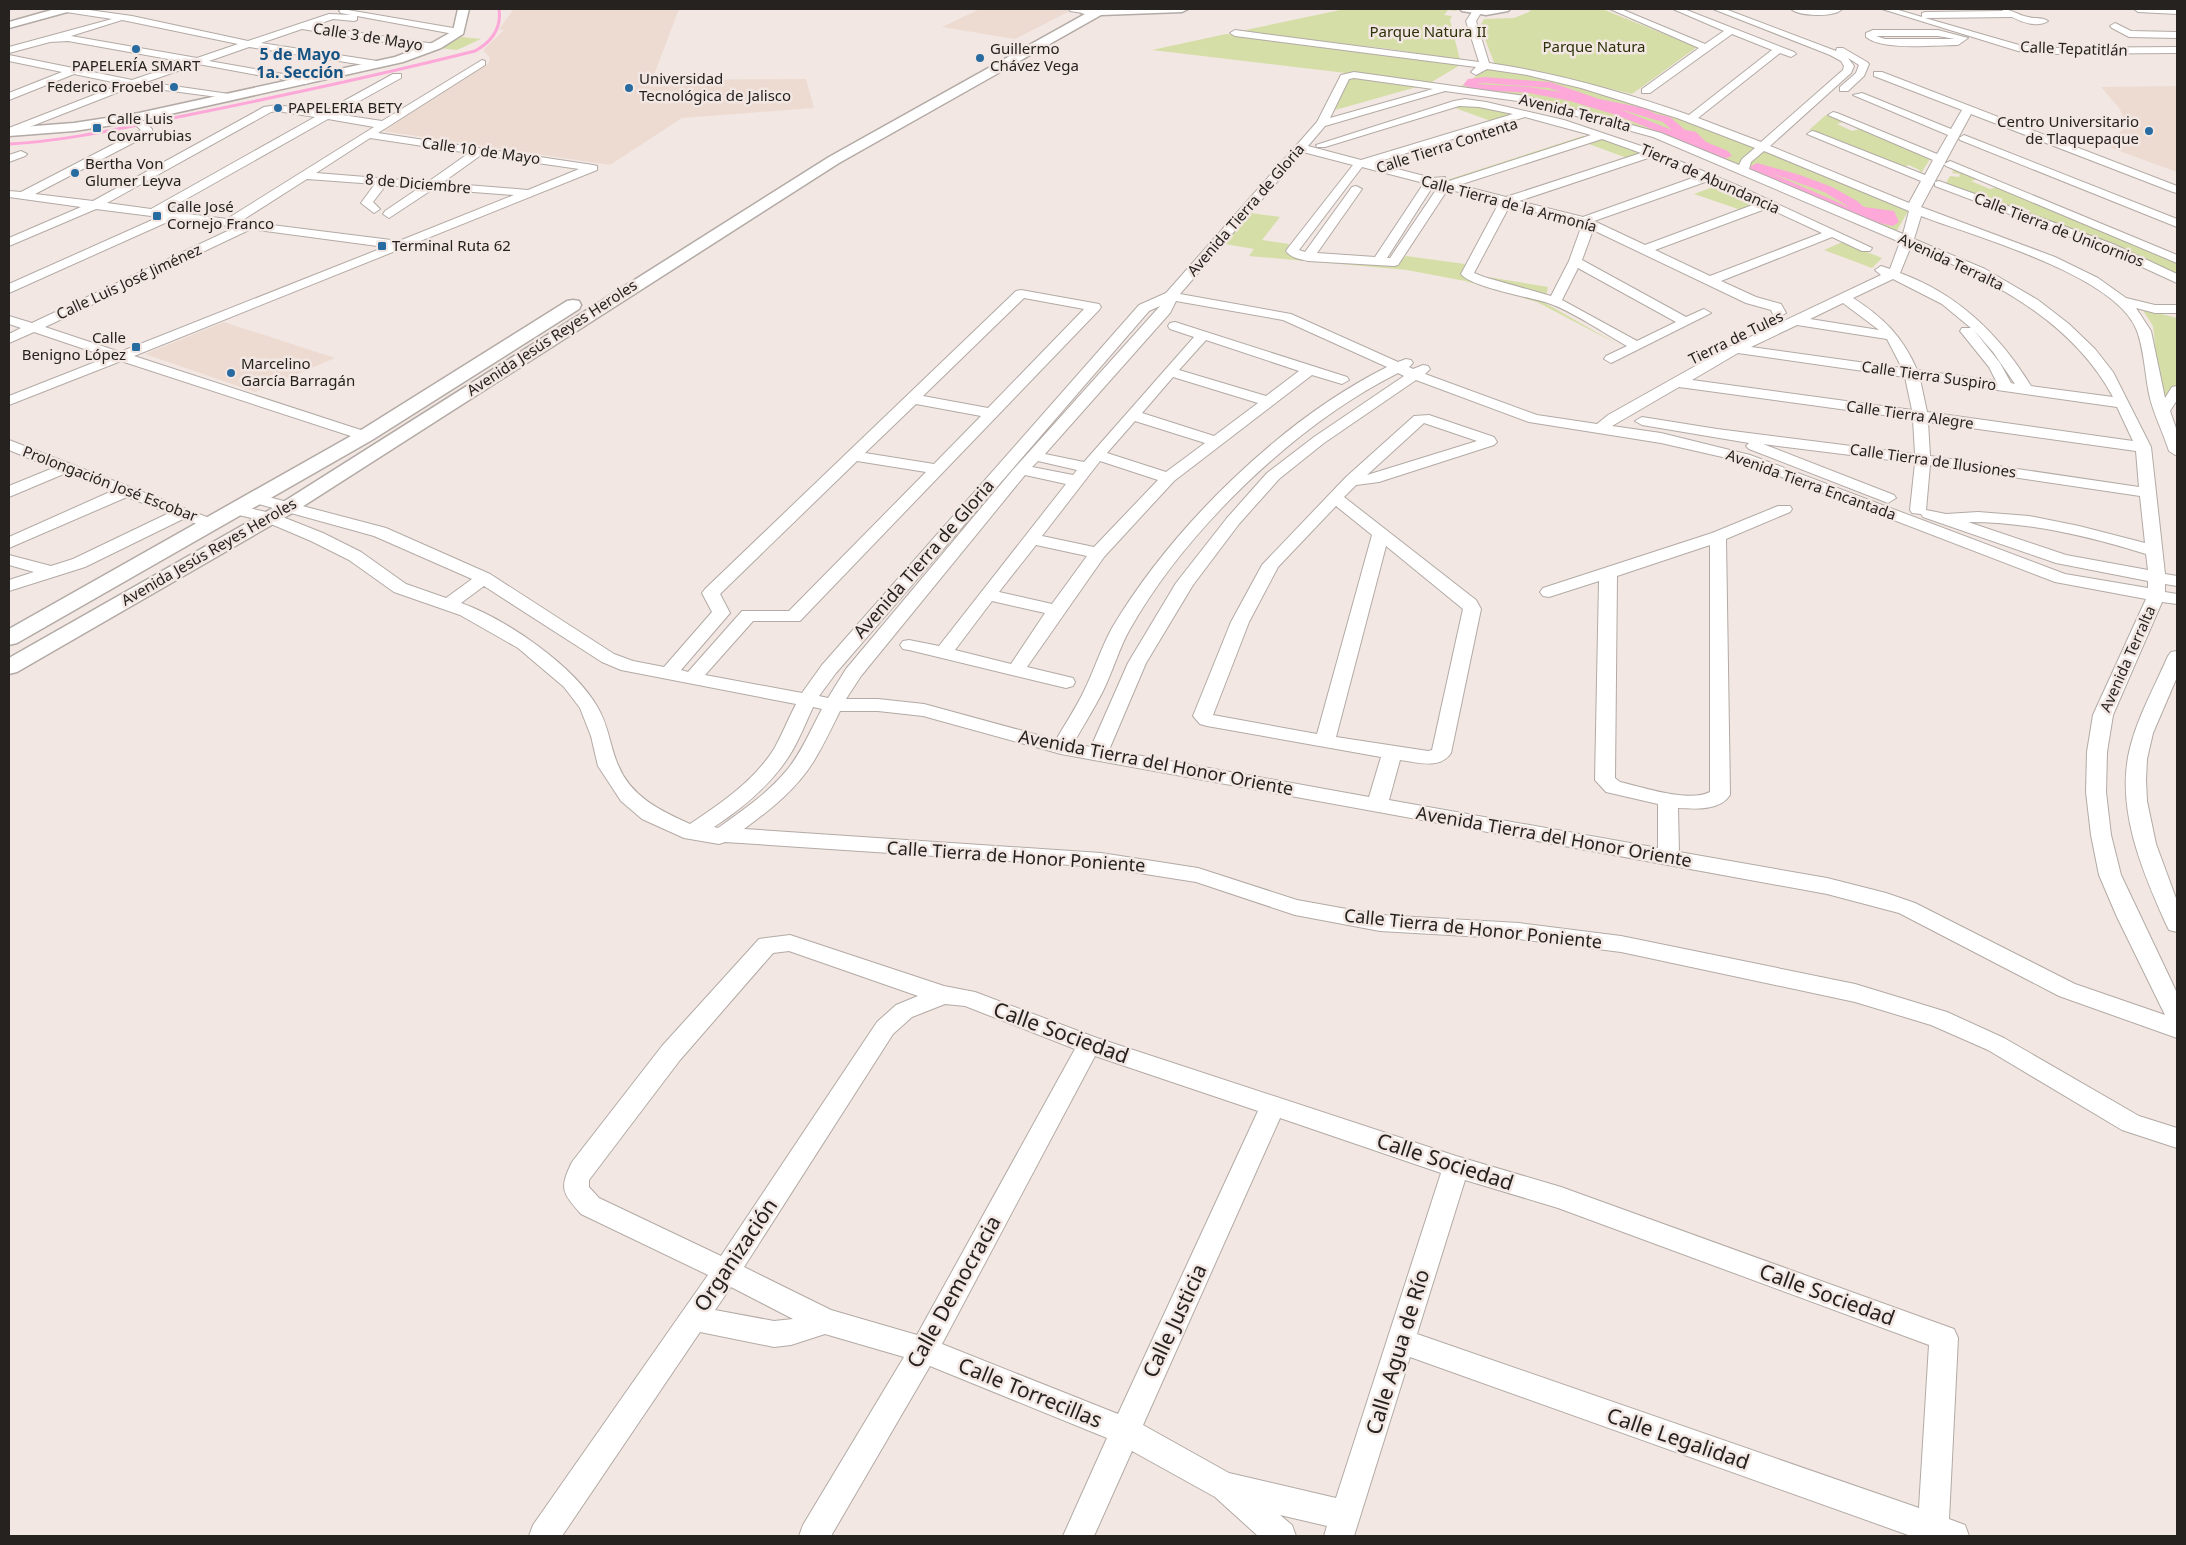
<svg xmlns="http://www.w3.org/2000/svg" width="2186" height="1545" viewBox="0 0 2186 1545" font-family="'Noto Sans',sans-serif">
<style>
.built{fill:#eddbd2}
.green{fill:#d5dea7}
.lines{fill:none;stroke-linecap:round;stroke-linejoin:round}
.stream{stroke:#fda8d8;stroke-width:3}
.canal{fill:#fda8d8;fill-rule:evenodd}
.minor-casing{stroke:#b3aaa5;stroke-width:2}
.tertiary-casing{stroke:#b3aaa5;stroke-width:3}
.minor{fill:#fff;fill-rule:evenodd}
.tertiary{fill:#fff;fill-rule:evenodd}
.poi-dot{fill:#276ba0;stroke:#f2e7e2;stroke-width:2}
.labels{text-anchor:middle;stroke-width:5;stroke-linejoin:round;paint-order:stroke}
.far-park-label{font-size:15px;fill:#2c3109;stroke:#f2e7e2}
.far-street-label{font-size:15px;fill:#252220;stroke:#f2e7e2}
.far-poi-label{font-size:15px;fill:#252220;stroke:#f2e7e2;text-anchor:start}
.far-neighbourhood-label{font-size:16px;font-weight:bold;fill:#145383;stroke:#f2e7e2}
.street-label{font-size:18px;fill:#252220;stroke:#f2e7e2}
.near-street-label{font-size:21px;fill:#252220;stroke:#f2e7e2}
</style>
<rect width="100%" height="100%" fill="#f2e7e2"/>
<path class="built" d="M514,9h165l-27,71 154,-1 8,29 -132,10 -72,47 -227,-34 105,-67 2,-6 -7,-8 21,-20 -5,-1z
M980,9h77l13,2 -55,28 -73,-12z
M2177,86v86l-74,-27 32,-1 -20,-8 11,-9 -1,-8 -6,-11 -18,-21z
M224,322l111,36 -80,34 -110,-38z"/>
<path class="green" d="M1345,9h113l-2,2 -8,-1 -4,5 8,1 -2,4 10,40 -70,-11 -154,-17z
M1531,9h71l95,38 -65,47 -88,-21 -49,-8 -15,-39 4,-7 30,-1 15,-6z
M1226,34l160,17 76,13 -32,19 -278,-33z
M462,37l19,2 -24,11 -19,-2z
M1488,68l41,6 103,27 123,46 -18,19 -120,-46 -75,-19 -82,-14z
M1350,76l74,9 -89,25z
M1465,105l44,8 3,2 -21,6 -36,-13z
M1826,115l17,7 -6,2 15,7 8,-2 70,30 -10,16 -4,-2 5,-2 -12,-6 -7,2 -93,-37z
M1583,136l4,1 -136,44 -4,-1z
M1602,139l35,12 1,2 -11,5 -41,-15z
M1763,150l145,61 -13,23 -146,-62v-9z
M1954,169l23,10 -6,2 19,8 7,-2 180,75v14l-47,-24 -105,-38 6,-3 -19,-7 -7,3 -60,-22 5,-9 9,1 1,-3 -8,-1z
M1713,187h5l37,17 -14,6 -47,-16z
M1251,213l29,4 -18,23 27,4 -4,8 7,5 96,9 10,-2 8,-8 59,8 -4,11 8,5 69,19 81,46 -82,-43 -72,-21 -58,-11 -158,-14 5,-7 -29,-5z
M1840,243h4l38,15 -10,10 -48,-18z
M1488,277l60,10 -2,9 -58,-16z
M2142,309l35,9v65l-8,19 -8,-2 -8,-74z"/>
<g class="lines">
<path class="stream" d="M9,144c57,-3 113,-16 169,-27 99,-20 198,-41 297,-66 16,-9 27,-22 24,-42"/>
<path class="canal" d="M1485,77l65,5 49,17 45,9 12,6 14,3 15,13 11,2 10,10 22,9 4,5 -12,4 -16,-3 -40,-23 -48,-19 -46,-14 -41,-8 -53,-3 -13,-5 5,-6zM1485,83l64,5 12,4 -32,-5 -53,-3zM1619,109l44,13 9,8z
M1757,163l43,12 32,12 25,14 7,6 30,4 5,11 -6,4c-50,-9 -94,-32 -140,-53l-5,-5zM1771,173l53,19 27,16z"/>
<defs>
<path id="minor" d="M62,9h20l50,7 116,25 81,-27 22,1 -10,-2 -2,-2 3,-2 117,20 5,3 -5,3 -102,-19v4l-3,1 -21,-2 -20,7 122,18 5,3 -5,3 -133,-21 -41,14 116,18 5,3 -5,3 -128,-20 -40,14 97,17 5,3 -5,3 -108,-20 -52,18 83,12 4,1v4l-99,-13 -125,49v-7l113,-44 -48,-10 -65,26v-7l53,-21 -53,-11v-6l123,25 53,-18 -117,-21 -18,1 -41,11v-6l103,-28 -46,-7zM122,20l10,2 106,22 -41,14 -126,-22z
M1069,9h18l1,1 -5,3 -13,-2z
M1474,9l8,2 -6,10 13,42c68,10 135,29 200,52l83,-65 -40,-16 -82,59h-8v-4l57,-41 -89,-39h11l84,35 19,-13 -51,-22h11l110,43 2,2 -5,3 -11,-4 -82,65 63,24 82,-72 1,-4 -3,-5 -11,-6 -117,-46h12l111,42 1,-3h6l24,14 2,2 -5,12 -16,15h-8v-4l16,-14 3,-8 -11,-7 6,8 -3,7 -81,73 139,57 12,-22 -114,-47 5,-3 4,1 109,43 8,-15 -105,-45 5,-3 4,1 100,41 11,-19 -95,-40 9,-2 89,36 11,-19 -88,-34v-4h8l295,114v7l-4,-1 -202,-78 -50,93 134,50 43,21 28,20 29,7h22v8h-22l-19,-5 15,23 14,67 7,-11 5,-1v14l-7,11 7,20v25l-8,-5c-6,-19 -16,-38 -20,-57 -4,-20 -5,-44 -12,-63 -20,-56 -164,-95 -216,-115l-7,23 71,30 53,31 31,24 26,25 18,23 38,75 14,127 12,2v10l-12,-2v8l12,2v10l-15,-2 -49,113 -6,37 -1,40 5,43 10,40 56,118v45l-118,-42 -160,-83 -72,-19 -766,-140 -138,-38 -45,-5h-38c-8,16 -16,33 -25,48 -17,29 -45,51 -71,70l357,24 97,15 99,32 83,15 139,8 102,13 234,48 92,28 57,26 135,78 38,12v20l-55,-18 -134,-80 -57,-25 -76,-23 -234,-50 -102,-13 -139,-8 -85,-16 -99,-33 -95,-15 -376,-25 -6,2 -35,-6 -42,-19 -21,-18 -23,-35 -7,-30 -11,-28 -16,-21 -46,-39 -58,-33 -66,-23 -45,-32 -38,-19 -47,-20 -34,-8 -2,-3 8,-5 39,9 48,19 38,19 45,32 40,14 26,-19 -98,-43 -123,-34 -2,-3 8,-5 129,34 104,46 124,80 19,7 31,6 48,-55 -10,-19 3,-4 311,-298 5,-1 78,14 2,3 -2,3 -299,311h-47l-48,54 97,18 20,-28 317,-360 27,-12 151,-171 24,-47 13,-3 171,24 136,37 78,32 3,-6 13,-11 -78,-30 -96,-30 -54,-13 -40,-6 -11,6 -5,-3 5,-5 -8,-1 -233,-30 -5,-3 5,-3 29,4 215,28 -13,-41zM1354,78l79,11 -103,29 19,-39zM1445,91l80,11 128,35 247,105 -10,27 -9,-3 -6,4 6,5 -150,71 -123,69 -11,9 -60,-9 -112,-41 5,-5 -2,-3 -5,-1 -10,4 -4,-2 4,-4 -2,-3 -5,-1 -8,3 -107,-48 -111,-20 123,-142 50,13 -65,83 -2,3c5,7 14,8 22,10l86,5 4,-1 50,-76 51,14 -38,71c10,13 68,23 87,29 24,8 56,30 79,43l-21,10 -2,3 7,4 100,-50 -7,-4 -18,8 -104,-57 11,-30 153,73 25,7 3,6 5,1 7,-4 -5,-9 -25,-7 -35,-16 111,-44 30,14h8l2,-3 -131,-61 -88,-37 -89,-30 -78,-18 -21,-3 -11,2 -138,44 1,2h8l134,-41 20,1 34,7 -152,46 -53,-14 17,-20zM1525,117l66,18 -145,47 -1,-5 -13,1 -58,-15zM1602,139l39,14 -135,44 -47,-12zM1764,151l145,60 -6,23 -154,-65 2,-7zM1651,157l47,19 -115,41 -64,-16zM1362,167l62,16 -49,74 -58,-4 45,-64 -6,-3 -4,1 -47,65 -6,-2zM1708,181l50,22 -113,42 -51,-24zM1433,186l5,1 -48,71h-3zM1510,205l72,20 -13,36 -18,35 -67,-19 -10,-4zM1768,208l54,25 -112,43 -55,-26zM1911,246c78,33 160,73 202,151l-82,-11c-32,-52 -73,-92 -131,-113zM1578,268l98,54 -39,19 -75,-41zM1893,279l49,25 29,24h-9l-2,3 29,36 7,14 -79,-11c-14,-33 -34,-53 -64,-72zM1024,298l60,11 -96,99 -65,-12zM1176,301l107,19 104,47c-106,53 -215,160 -275,261 -11,20 -18,43 -28,63 -8,17 -19,33 -28,49l-132,-36 -46,-5h-32l15,-23 164,-201 41,9 -127,162 -30,-6 -6,1 -3,4 3,4 6,1 157,38 7,-2 2,-4 -2,-4 -46,-11 77,-110 70,-76 138,-106 30,9 7,-4 -2,-3 -172,-55 -5,1 -2,3 2,3 24,8 -110,125 -39,-8 125,-141zM1843,303l36,27 -69,-11zM1160,306l-148,165 -166,198 -18,29 -9,-2 17,-23 313,-362zM1797,325l90,14 15,29 -151,-21zM1973,329l20,23 22,32 -4,-1 -11,-20zM1206,340l93,31 -33,25 -87,-26zM1738,353l167,24 7,33 -220,-30zM1398,373l6,3 -90,61 -47,36 -40,45 -51,65 -48,80 -37,84 -18,-3c10,-18 21,-35 30,-53 10,-20 16,-43 27,-62 56,-99 166,-205 268,-256zM1173,377l85,26 -44,33 -72,-23zM1920,379l197,28 16,34 -206,-29zM1416,380l113,42 132,21 79,18 315,121 91,17 -53,116 -6,37 -1,40 5,43 8,40 18,42 48,98 -90,-31 -160,-81 -29,-10 -59,-15 -148,-26 -1,-44c17,1 42,3 52,-13l-4,-256 64,-27 2,-3 -2,-3h-12l-66,27 -169,55 -3,4 3,4 6,1 50,-16 -4,199 11,12 52,12v44l-269,-48 11,-40c16,2 40,10 51,-7l30,-144 -5,-9 -132,-103 12,-12 23,-3 115,-37 3,-3 -3,-5 -65,-22 -15,1 -68,61 -84,88 -31,57 -38,94 7,8 7,2 174,31 -12,40 -260,-47 37,-87 47,-78 46,-61 40,-45 45,-36zM1679,387l234,32 2,35 -198,-25 -75,-12 -7,4 7,4 107,18 -3,3 3,3 139,54 8,-5 -2,-3 -131,-51 152,19 -5,47 2,3 9,1 2,3 133,46 92,18v7l-83,-14 -315,-119 -89,-22 -49,-7zM916,404l65,12 -47,48 -69,-11zM1135,421l70,22 -39,29 -59,-19zM1928,422l208,29 3,36 -209,-31zM1424,423l53,18 -110,34zM857,461l69,11 -137,139h-47l-54,61 -7,-2 49,-57 -10,-19zM1038,461l39,9 -4,5 -41,-8zM1100,461l58,19 -64,67 -52,-11zM1930,465l210,31 5,47 -66,-17 -50,-10 -51,-4 -32,2 -20,-4zM1336,506l36,29 -55,199 -104,-19 36,-93 29,-55zM1968,522c61,0 120,14 178,32l2,16 -82,-15zM1036,545l51,11 -35,48 -53,-12zM1710,545v247c-21,11 -68,-5 -90,-10l-5,-4 2,-202zM1386,546l77,63 -31,141 -4,1 -92,-14zM484,586l118,76 19,8 175,34c-8,15 -14,31 -22,45 -20,32 -54,55 -84,75 -29,-13 -59,-27 -72,-59 -8,-18 -9,-38 -20,-57 -23,-42 -92,-89 -137,-105zM992,601l53,12 -34,51 -56,-14zM813,707l9,2c-11,20 -20,43 -35,61 -19,23 -45,41 -69,58l-4,-1c30,-20 58,-43 77,-74 9,-15 15,-31 22,-46z
M1791,9h51c-7,9 -44,7 -51,0z
M1882,9h13l27,8v-4l3,-1 78,-1 -2,-2c11,0 16,6 27,8 7,2 14,0 20,4 -10,7 -27,1 -36,-4l-87,1 94,27 25,3 133,-1v6l-133,1 -26,-3z
M2134,9h43v5l-39,-2z
M2115,23l16,8 46,1v6l-48,-1 -17,-9 -2,-2z
M1873,30h65l30,8 -10,7c-23,0 -75,6 -92,-8v-4zM1876,36h62l17,3h-70z
M482,60l3,1v4l-107,68 215,32 4,1v4l-463,186 236,77 3,3 -3,3h-10l-239,-78 -112,44v-9l99,-39 -74,-25 -25,11v-9l12,-6 -12,-4v-8l23,7 204,-96 -62,-8 -165,74v-9l150,-67 -63,-8 -87,37v-8l72,-31 -72,-10v-6l12,1 120,-62 -12,-11v-4h8l15,14v4l-117,61 58,7 171,-94 13,-2 47,7 69,-38h8v4l-65,36 46,7zM277,111l38,6 -164,92 -44,-6 164,-91zM328,119l46,8 -147,92 -62,-8zM370,138l99,15 -41,29 -112,-9zM481,155l98,14 -51,21 -86,-7zM307,179l68,5 -14,19 13,10 6,-4 -7,-7 13,-17 33,3 -34,23 -2,3 6,4 44,-29 81,6 -115,46 -158,-20zM251,229l134,18 -265,105 -75,-25z
M1964,135l213,84v8l-217,-87 -1,-2z
M21,151l6,3 -2,2 -16,6v-7z
M1950,161l227,94v8l-231,-97 -2,-2z
M1939,181l174,63 64,30v9l-72,-33 -170,-64v-4z
M9,440l208,81 2,3 -8,5 -28,-10 -98,48 -76,24v-11l25,-8 -25,-7v-10l42,11 22,-7 96,-46 -42,-16 -118,51v-11l103,-46 -46,-18 -57,24v-11l44,-18 -44,-18z
M2177,651v26l-24,56 -6,26 -1,21 1,21 9,43 21,57v31l-8,-2 -3,-6c-24,-53 -51,-117 -36,-176 8,-32 25,-62 38,-92l3,-4z
M790,935l154,51 31,6 122,46 359,118 105,31 393,142 4,9 -9,181 16,6 4,11h-58l-501,-179 -56,179h-30l3,-10 -47,-11 12,10 4,11h-38l-43,-39 -83,-46 -38,85h-31l44,-98 -177,-72 -99,170h-32l4,-11 101,-168 -79,-23 -34,11 -17,2 -74,-15 -138,204h-33l4,-11 175,-250 -127,-61c-19,-22 -22,-25 -9,-52l90,-116 97,-107zM789,951l129,45 -22,9 -19,17 -156,234 -122,-58 -10,-11v-7l91,-120 93,-107zM945,1004l20,2 110,43 -158,286 -86,-25 -87,-43 149,-233 19,-17zM1095,1056l163,55 -140,303 -176,-70zM1280,1118l161,55 -105,325 -107,-25 -86,-48zM1465,1180l93,28 371,137 -10,163 -502,-174zM731,1287l62,32 -19,2 -59,-11z"/>
<path id="tertiary" d="M55,9h18l-2,2 -62,17v-6z
M458,9h11l-6,25 -22,14 -38,14 -264,59 -65,10 -65,5v-8l65,-5 65,-10 256,-56 37,-14 21,-12z
M1081,9h107l-6,3 -81,3 -262,148 -545,349 -277,160 -8,2v-16l271,-154 549,-347 256,-143 -4,-1z
M1460,9h50l-2,2 -22,4 -24,-4z
M573,300l6,1 2,4 -2,4 -207,131 -355,203 -8,2v-16l349,-197 209,-131z"/>
</defs>
<use href="#minor" class="minor-casing"/>
<use href="#tertiary" class="tertiary-casing"/>
<use href="#minor" class="minor"/>
<use href="#tertiary" class="tertiary"/>
</g>
<g class="poi-dot">
<circle cx="136" cy="49" r="5"/>
<circle cx="980" cy="58" r="5"/>
<circle cx="174" cy="87" r="5"/>
<circle cx="629" cy="88" r="5"/>
<circle cx="278" cy="108" r="5"/>
<rect x="92" y="123" width="10" height="10" rx="2.5"/>
<circle cx="2149" cy="131" r="5"/>
<circle cx="75" cy="173" r="5"/>
<rect x="152" y="211" width="10" height="10" rx="2.5"/>
<rect x="377" y="241" width="10" height="10" rx="2.5"/>
<rect x="131" y="342" width="10" height="10" rx="2.5"/>
<circle cx="231" cy="373" r="5"/>
</g>
<g class="labels">
<g class="far-park-label">
<text x="1428" y="37">Parque Natura II</text>
<text x="1594" y="52">Parque Natura</text>
</g>
<g class="far-street-label">
<text transform="translate(368 37) rotate(9)" y="5">Calle 3 de Mayo</text>
<text transform="translate(2074 49) rotate(2)" y="5">Calle Tepatitlán</text>
<text transform="translate(1575 113) rotate(14)" y="5">Avenida Terralta</text>
<text transform="translate(1447 146) rotate(-18)" y="5">Calle Tierra Contenta</text>
<text transform="translate(481 151) rotate(8)" y="5">Calle 10 de Mayo</text>
<text transform="translate(1710 179) rotate(24)" y="5">Tierra de Abundancia</text>
<text transform="translate(418 184) rotate(5)" y="5">8 de Diciembre</text>
<text transform="translate(1509 204) rotate(15)" y="5">Calle Tierra de la Armonía</text>
<text transform="translate(1246 210) rotate(-49)" y="5">Avenida Tierra de Gloria</text>
<text transform="translate(2059 230) rotate(21)" y="5">Calle Tierra de Unicornios</text>
<text transform="translate(1951 262) rotate(25)" y="5">Avenida Terralta</text>
<text transform="translate(129 282) rotate(-25)" y="5">Calle Luis José Jiménez</text>
<text transform="translate(552 338) rotate(-33)" y="5">Avenida Jesús Reyes Heroles</text>
<text transform="translate(1736 338) rotate(-26)" y="5">Tierra de Tules</text>
<text transform="translate(1929 376) rotate(8)" y="5">Calle Tierra Suspiro</text>
<text transform="translate(1910 415) rotate(8)" y="5">Calle Tierra Alegre</text>
<text transform="translate(1933 461) rotate(8)" y="5">Calle Tierra de Ilusiones</text>
<text transform="translate(110 484) rotate(21)" y="5">Prolongación José Escobar</text>
<text transform="translate(1811 485) rotate(20)" y="5">Avenida Tierra Encantada</text>
<text transform="translate(209 552) rotate(-30)" y="5">Avenida Jesús Reyes Heroles</text>
<text transform="translate(2128 659) rotate(-66)" y="5">Avenida Terralta</text>
</g>
<g class="far-poi-label">
<text x="990" y="54">Guillermo<tspan x="990" dy="17">Chávez Vega</tspan></text>
<text x="136" y="71" text-anchor="middle">PAPELERÍA SMART</text>
<text x="639" y="84">Universidad<tspan x="639" dy="17">Tecnológica de Jalisco</tspan></text>
<text x="164" y="92" text-anchor="end">Federico Froebel</text>
<text x="288" y="113">PAPELERIA BETY</text>
<text x="107" y="124">Calle Luis<tspan x="107" dy="17">Covarrubias</tspan></text>
<text x="2139" y="127" text-anchor="end">Centro Universitario<tspan x="2139" dy="17">de Tlaquepaque</tspan></text>
<text x="85" y="169">Bertha Von<tspan x="85" dy="17">Glumer Leyva</tspan></text>
<text x="167" y="212">Calle José<tspan x="167" dy="17">Cornejo Franco</tspan></text>
<text x="392" y="251">Terminal Ruta 62</text>
<text x="126" y="343" text-anchor="end">Calle<tspan x="126" dy="17">Benigno López</tspan></text>
<text x="241" y="369">Marcelino<tspan x="241" dy="17">García Barragán</tspan></text>
</g>
<g class="far-neighbourhood-label">
<text x="300" y="60">5 de Mayo<tspan x="300" dy="18">1a. Sección</tspan></text>
</g>
<g class="street-label">
<text transform="translate(924 559) rotate(-49)" y="6">Avenida Tierra de Gloria</text>
<text transform="translate(1156 763) rotate(11)" y="6">Avenida Tierra del Honor Oriente</text>
<text transform="translate(1554 837) rotate(10)" y="6">Avenida Tierra del Honor Oriente</text>
<text transform="translate(1016 857) rotate(4)" y="6">Calle Tierra de Honor Poniente</text>
<text transform="translate(1473 929) rotate(6)" y="6">Calle Tierra de Honor Poniente</text>
</g>
<g class="near-street-label">
<text transform="translate(1061 1033) rotate(20)" y="7">Calle Sociedad</text>
<text transform="translate(1445 1162) rotate(18)" y="7">Calle Sociedad</text>
<text transform="translate(736 1255) rotate(-56)" y="7">Organización</text>
<text transform="translate(954 1292) rotate(-61)" y="7">Calle Democracia</text>
<text transform="translate(1827 1295) rotate(20)" y="7">Calle Sociedad</text>
<text transform="translate(1175 1321) rotate(-65)" y="7">Calle Justicia</text>
<text transform="translate(1398 1352) rotate(-73)" y="7">Calle Agua de Río</text>
<text transform="translate(1030 1393) rotate(22)" y="7">Calle Torrecillas</text>
<text transform="translate(1678 1439) rotate(19)" y="7">Calle Legalidad</text>
</g>
</g>
<rect width="2186" height="1545" fill="none" stroke="#252220" stroke-width="20"/>
</svg>
